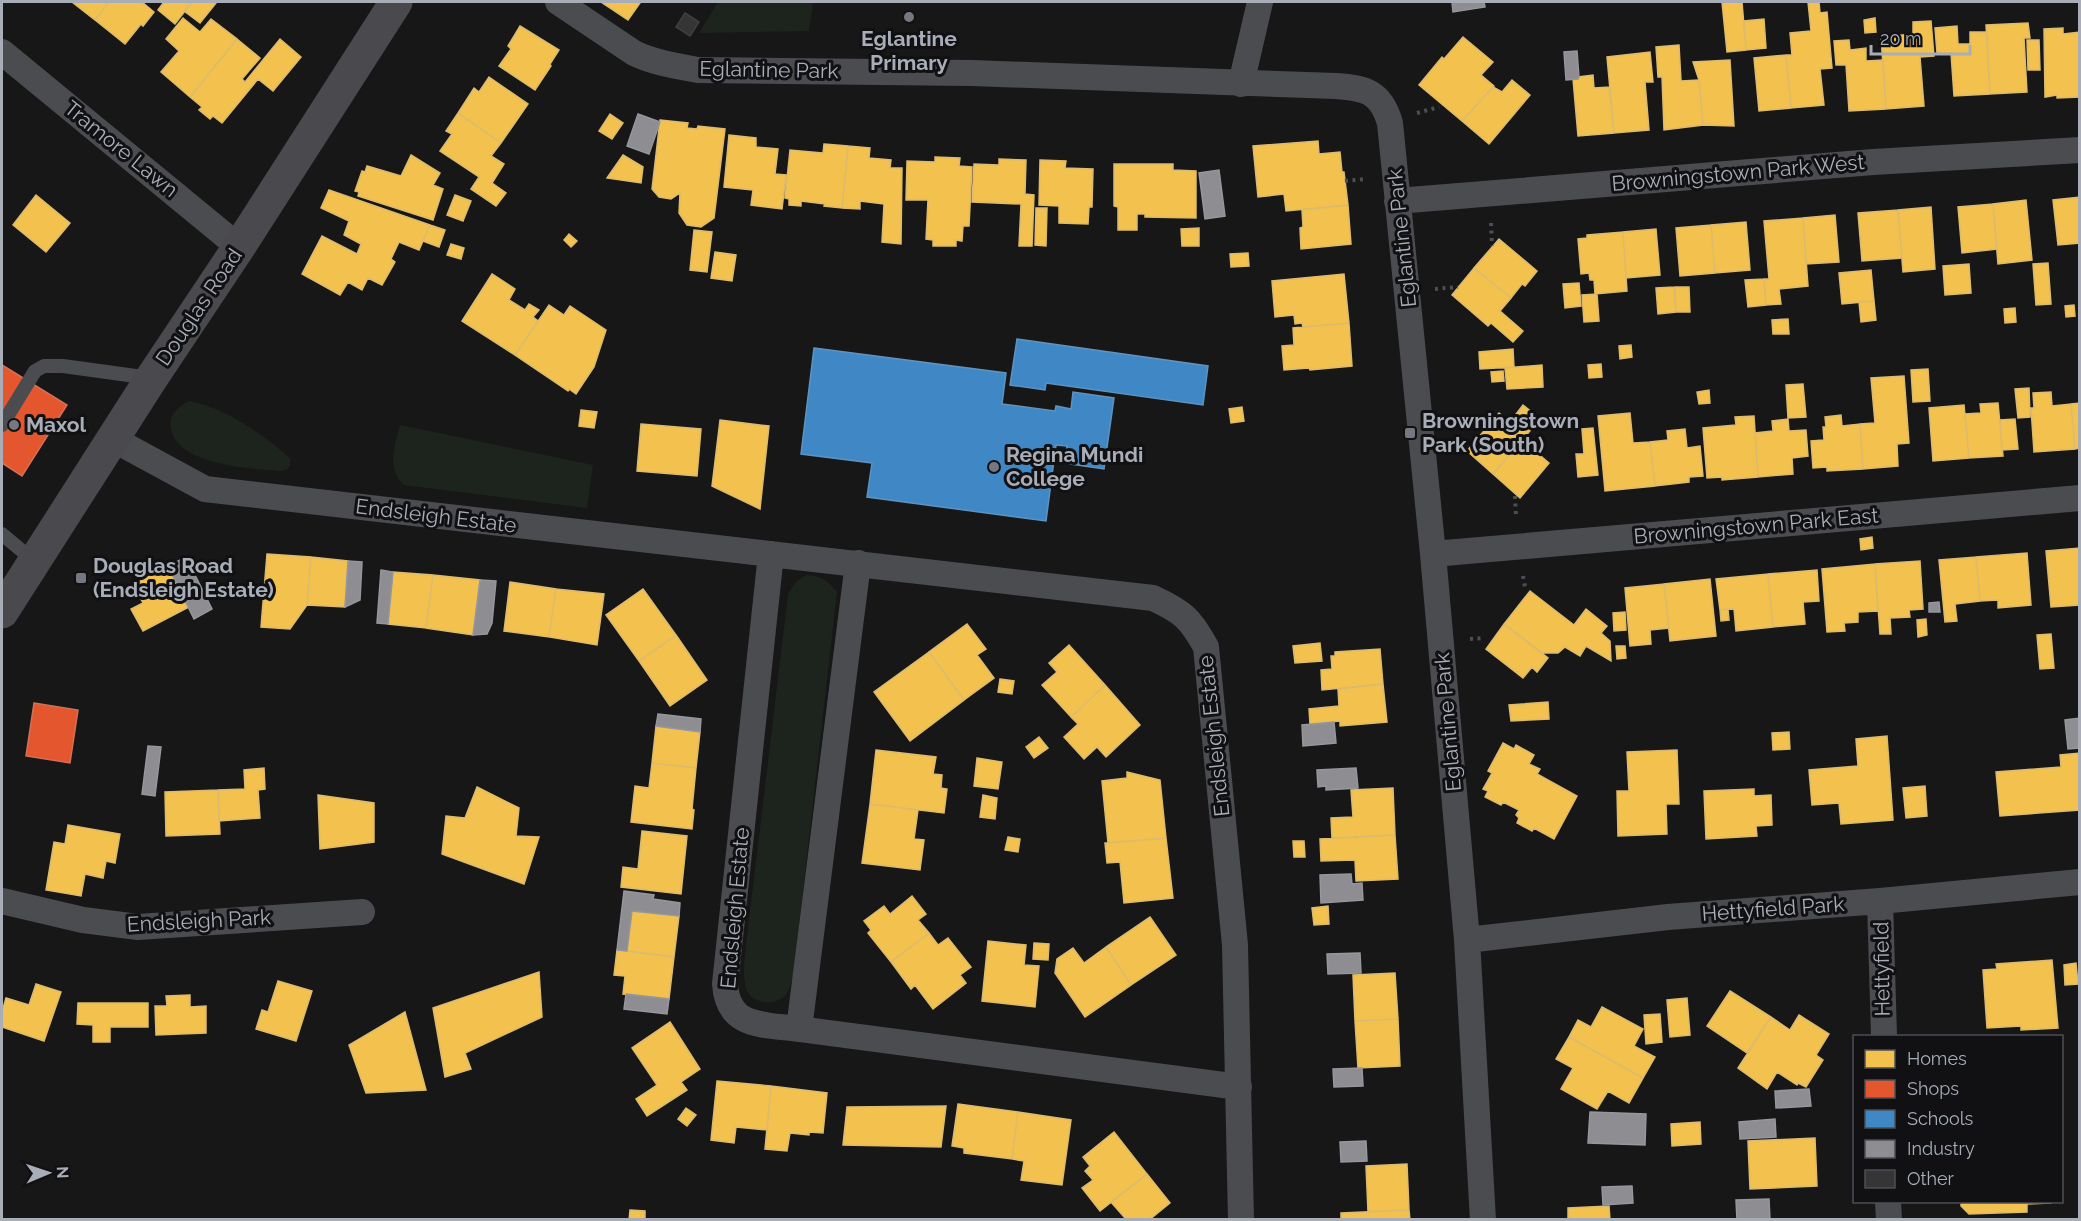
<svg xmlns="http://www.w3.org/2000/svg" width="2081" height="1221" viewBox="0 0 2081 1221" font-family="Raleway,sans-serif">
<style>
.green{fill:#1d241e}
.homes{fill:#f2c14e;stroke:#dcbb6e;stroke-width:1.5}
.shops{fill:#e4572e;stroke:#d27157;stroke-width:1.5}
.schools{fill:#3f88c5;stroke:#5e93c1;stroke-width:1.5}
.industry{fill:#8d8d92;stroke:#95979d;stroke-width:1.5}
.building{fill:#353536;stroke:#3f4043;stroke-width:1.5}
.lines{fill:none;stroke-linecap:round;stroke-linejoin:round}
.path{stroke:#4d4e52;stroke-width:4;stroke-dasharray:3 4.5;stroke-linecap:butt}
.service{stroke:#4b4c50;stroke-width:14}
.minor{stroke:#4b4c50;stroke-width:26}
.secondary{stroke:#4a4a4e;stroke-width:33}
.poi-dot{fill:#757880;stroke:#111113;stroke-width:2}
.labels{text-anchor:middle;stroke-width:6;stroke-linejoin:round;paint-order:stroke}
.poi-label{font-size:21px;font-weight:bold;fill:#a8adb8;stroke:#111113;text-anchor:start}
.street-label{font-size:21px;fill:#a8adb8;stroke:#111113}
</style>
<rect width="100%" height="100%" fill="#171717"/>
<path class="green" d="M718,2h95l-4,29 -110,2z
M189,401c35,6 75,34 101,57v8l-3,3 -6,2c-28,-2 -104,-6 -110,-42 -3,-14 7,-22 18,-28z
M400,425l193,40 -6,43 -183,-23c-18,-16 -9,-40 -4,-60z
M807,575c15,1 21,6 30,17l-44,386c-2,5 -4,13 -7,17 -12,12 -35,9 -40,-7 -4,-13 -1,-29 0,-43l42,-350c5,-10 9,-16 19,-20z"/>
<path class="homes" d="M72,2h37l-14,18z
M109,2h33l12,10 -11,14 -2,-2 -16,20 -30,-24z
M164,2h28l-17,22 -17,-14z
M192,2h22l2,1 -16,20 -16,-12z
M601,2h36l3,1 -12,17z
M1722,2h20l4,48 -19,2z
M1808,2h11l1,11 7,-1 5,56 -12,1 4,36 -33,3 -5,-53h6l-2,-22 21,-2z
M183,18l17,14 11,-13 26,20 -47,58 -29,-25 18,-21 -13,-12z
M1875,18l1,14 -11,1 -1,-13z
M1764,19l2,29 -20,2 -2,-29z
M1931,21l3,35 -14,1 4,49 -38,3 -5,-72 32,-3v-12z
M2028,23l2,15h-6l3,54 -37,2 -4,-69z
M520,26l39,24 -9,14 1,2 -16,24 -36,-24 12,-17 -3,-3z
M1957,26l1,18h12v-12h17l3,62 -36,2 -3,-43h-14l-2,-25z
M2063,28v6l17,-2v65l-23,1v-3l-12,2 -1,-68z
M1463,37l30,25 -12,13 13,11 -32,35 -43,-36 23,-28 2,2z
M237,39l23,19 -18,21 3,3 35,-43 21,18 -28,34 -15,-12 -36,44 -9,-7 -3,3 -11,-9 3,-3 -12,-10z
M1849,40l1,10 16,-2v13l17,-1 3,49 -37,2 -3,-46h-10l-2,-24z
M2027,40h12l1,30h-12z
M1679,45l2,36 18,-1 4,45 -39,5 -2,-53h-4l-2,-30z
M1650,52l3,30h-8l4,48 -35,3 -7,-76z
M1786,55l5,53 -32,3 -5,-53z
M1730,60l4,66 -31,-1 -4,-45 -6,-18z
M1593,75l1,13 15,-1 5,46 -36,3 -5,-57h5v-2z
M489,77l39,27 -27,39 -43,-30 16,-25 5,4z
M1512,80l18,15 -41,49 -27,-23 31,-34 9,5z
M458,113l43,30 -10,13 13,8 -12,19 14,10 -10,13 -25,-17 8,-12 -39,-26 12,-17 -6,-3z
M610,114l13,9 -11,16 -13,-8z
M660,120l28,3 -1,5 10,1 1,-3 27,3 -11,89 -13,9 -14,-2 -8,-12 1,-20 -9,6 -12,-2 -7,-8z
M729,135l27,3v9l22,2 -3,25 11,1 -4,34 -31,-4 2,-15 -29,-3z
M1318,141l1,13 21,-2 2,20h2l4,33 -62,6 -2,-17 -26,3 -5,-51z
M824,144l24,2 -6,62 -18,-2 1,-2 -24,-3v5l-12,-1v-6l-4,-1 5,-48 33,3z
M848,146l22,2 -1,10 22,2 -1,8h12l-1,76 -19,-2 2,-38 -24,-3v8l-18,-1z
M411,155l29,18 -7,12 10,4 -10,31 -75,-24 1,-4 -4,-1 7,-20 3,1 2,-6 34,10z
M623,155l20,12 -2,16 -34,-5z
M935,157l25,1 -1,8 13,1 -3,59h-6l-1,15 -6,-1v6h-23v-6l-7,-1 2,-39h-22l1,-39 28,1z
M999,159l27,1 -1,34 9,1 -2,51h-13l2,-42 -49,-2 2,-38 25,1z
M1040,160l26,1 -1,7 28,1 -1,38h-3l-1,17 -29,-1v-17l-20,-1z
M1114,164h59v6l23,1v47l-51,-1v-3h-8v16h-19v-23l-4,-1z
M329,190l101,35 -11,25 -20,-8 -8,17 4,3 -13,23 -14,-7 -6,12 -14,-8 -8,13 -38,-21 20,-38 35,18 4,-10 -17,-9 5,-14 -28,-13z
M36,195l34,28 -24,29 -33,-27z
M455,195l16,6 -8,20 -16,-6z
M2080,197v46l-22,2 -5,-45z
M2026,200l6,60 -34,4 -5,-60z
M1993,204l4,45 -35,4 -4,-46z
M1348,205l3,39 -50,5 -1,-21 3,-1 -1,-17z
M1931,207l4,62 -32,3 -5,-62z
M1036,208h11l-1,38 -11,-1z
M1898,210l4,48 -40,3 -4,-48z
M1835,215l4,47 -33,2 -3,-46z
M1803,218l5,68 -29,3 2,15 -15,1 -2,-26h5l-5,-58z
M1746,222l4,48 -35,3 -4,-48z
M430,225l15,5 -6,17 -16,-6z
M1711,225l4,48 -35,3 -4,-48z
M1199,228v18h-17l-1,-17z
M1656,229l4,46 -34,3 -3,-46z
M694,230l18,2 -5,40 -17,-2z
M1623,232l4,59 -32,3 -1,-14h-4l-1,-7 -8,1 -3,-35 9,-1v-3z
M569,234l8,7 -6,6 -7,-7z
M1499,239l38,32 -12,15 -3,-2 -11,14 -37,-30z
M451,244l13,4 -3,11 -14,-4z
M715,252l21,3 -4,26 -21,-3z
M1248,253l1,13 -18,1 -1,-13z
M2048,263l3,41 -15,1 -3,-41z
M1969,264l2,29 -26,2 -2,-29z
M1474,268l37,30 -11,13 23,20 -10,11 -22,-19 -3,3 -36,-31z
M1871,270l3,31 -32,3 -3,-31z
M492,274l23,15 -6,11 16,10 4,-6 10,6 -6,7 5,4 -23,34 -53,-34z
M1344,274l5,49 -46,4 -1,-4 -7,1 -1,-9 -19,2 -3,-36z
M1764,279l2,26 -18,2 -3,-27z
M1579,283l2,23 -16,2 -2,-24z
M1674,287l2,25 -18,2 -2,-26z
M1675,287h14l1,25h-14z
M1597,294l2,27 -15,1 -2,-27z
M1874,301l2,19 -15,2 -2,-20z
M549,305l15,10 6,-9 36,24 -12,37 -18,27 -7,-5 -1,2 -53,-36z
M2074,305l1,11 -9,1 -1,-11z
M2015,308l1,14 -11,1 -1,-14z
M1788,319l1,15h-16l-1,-14z
M1349,323l3,43 -42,4 -1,-2 -25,2 -2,-24 12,-1 -1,-17z
M1631,345l1,12 -12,2 -1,-13z
M1513,349l1,18 -34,2 -1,-17z
M1601,364l1,13 -13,1 -1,-13z
M1542,365l1,22 -36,2 -2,-21z
M1928,369l2,32 -17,1 -2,-32z
M1503,371l1,10 -12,1 -1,-10z
M1904,376l5,67 -12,1 1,22 -35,3 -3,-45 15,-1 -4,-45z
M1803,384l3,33 -18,1 -2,-33z
M2029,388l1,29 -12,1 -3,-29z
M1709,390l1,13 -11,1 -2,-12z
M2051,392l1,14 19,-2 4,45 -41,3 -3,-44h3l-1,-15z
M1998,403l5,53 -34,2 -4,-44 16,-1 -1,-9z
M2080,403v45l-5,1 -4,-45z
M1523,405l17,14 -47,55 -26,-23 32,-38 11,9z
M1964,405l5,53 -36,3 -4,-53z
M1242,407l2,14 -13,2 -2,-14z
M581,410l16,2 -3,16 -15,-2z
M1630,413l3,30 17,-1 5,44 -50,5 -7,-75z
M1841,415l1,11 18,-2 3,45 -36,2v-4l-14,1 -2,-27 13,-1 -1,-13h3l-1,-10z
M1754,416l4,61 -36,3v-3l-15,1 -4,-50 33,-3 -1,-8z
M1788,419l1,12 17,-1 2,26 -16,2 1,16 -35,3 -3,-44 18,-2 -1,-10z
M2015,419l3,30 -16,1 -2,-30z
M720,420l49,6 -9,83 -48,-23z
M641,424l60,5 -4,47 -60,-5z
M1593,428l5,47 -20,2 -2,-23h8l-2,-25z
M1685,429l2,19 13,-2 3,30 -14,1v5l-34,4 -5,-44 18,-2 -1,-9z
M1522,440l27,23 -29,35 -27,-24z
M1872,537l1,11 -12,2 -1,-11z
M2080,548v57l-29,2 -5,-56z
M2027,553l4,52 -33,3v-8l-18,1 -4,-44z
M267,554l44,3 -4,48 -17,24 -29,-2z
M311,557l37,4 -3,46 -38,-2z
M1976,557l4,44 -25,3 2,17 -12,1 -6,-62z
M1920,561l3,48 -14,1 1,7 -20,1 1,16h-11l-5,-70z
M1875,564l3,47 -20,1v10l-14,1 1,8 -18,1 -5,-63z
M168,566l21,41 -46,24 -12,-22 12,-6 -10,-18z
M1817,570l2,31 -16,1 2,22 -32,3 -5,-53z
M393,572l40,3 -7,53 -38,-4z
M1768,574l5,53 -37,4 -2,-22 -14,1 -4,-31z
M433,575l47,5 -7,55 -47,-7z
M1710,579l6,57 -46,5 -6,-57z
M510,582l46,7 -7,48 -45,-6z
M1664,584l5,44 -19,2 1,14 -21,2 -5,-58z
M556,589l48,5 -7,51 -48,-8z
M643,589l33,46 -37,26 -33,-46z
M1530,591l44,34 12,-16 21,17 -6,7 9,8 1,20 -25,-15 -6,10 -15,-9 -7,6h-16l-38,-29z
M1728,609l1,11 -8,1 -1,-11z
M1625,612l1,18 -12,1 -1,-18z
M1926,619l1,16 -9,2 -1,-17z
M967,624l19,25 -9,6 17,23 -30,22 -35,-48z
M1504,624l44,34 -11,14 -5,-5 -9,11 -37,-29z
M2051,634l3,34 -14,1 -3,-34z
M676,635l31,45 -37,26 -31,-45z
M1320,643l2,18 -27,2 -2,-17z
M1069,645l36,40 -34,32 -29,-32 15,-13 -8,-9z
M1616,646h9l1,12 -9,1z
M1380,649l3,35 -61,6 -1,-20 11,-1 -1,-13h4v-4z
M929,652l35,48 -54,41 -36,-49z
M1000,679l14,2 -2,13 -14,-2z
M1383,684l4,38 -47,4v-5l-30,3 -1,-15 30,-3 -1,-17z
M1105,685l35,40 -34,32 -9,-10 -13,12 -20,-22 14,-13 -7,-7z
M1548,702l1,17 -38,2 -2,-16z
M656,726l44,6 -4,36 -44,-5z
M1789,732l1,17 -17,1 -1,-17z
M1887,736l6,84 -52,4 -2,-21 -27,2 -3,-35 49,-4 -2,-27z
M1039,737l9,11 -14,10 -8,-11z
M1503,743l11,6 2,-4 18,10 -5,9 11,5 -3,5 40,22 -23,43 -20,-11 -2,3 -15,-8 2,-5 -3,-3 3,-5 -16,-8 -2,3 -16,-8 3,-6 -5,-2 9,-16 -4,-2z
M876,750l60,7 -3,17 9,1 -1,13 6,1 -3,24 -74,-9z
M1677,750l2,54h-13l1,30 -49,2 -1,-45h12l-2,-39z
M2080,753v57l-80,6 -4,-44 65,-5 -1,-12z
M977,758l25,4 -4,27 -24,-3z
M652,763l44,5 -4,41 2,1 -2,19 -61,-7 4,-36 14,2z
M264,768l1,21 -7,1 2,28 -41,3 -1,-31 27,-1 -1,-19z
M1127,772l33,8 6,58 -58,5 -6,-62 25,-3z
M1925,786l2,30 -21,2 -3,-30z
M477,787l42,21 -3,28 23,1 -15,47 -82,-30 4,-38 19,2z
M1393,788l2,47 -63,3 -1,-20 22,-1 -2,-27z
M1754,789v7l17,-1 1,30 -16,1 1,10 -51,3 -2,-48z
M218,790l2,44 -54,2 -1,-44z
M318,795l56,8v39l-54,7z
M983,795l14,3 -2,21 -15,-2z
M870,804l48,6 -4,29 10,1 -4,30 -58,-7z
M68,825l52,9 -5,29 -9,-2 -3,17 -18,-4 -4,22 -35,-6 8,-48 11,2z
M642,831l45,5 -6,58 -60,-7 2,-20 15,2z
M1395,835l3,44 -42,2 -1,-21 -34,1 -1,-22z
M1008,837l12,2 -2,13 -13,-2z
M1166,838l7,60 -49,5 -4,-41 -13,1 -2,-20z
M1293,841h11l1,16h-11z
M912,896l14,18 -8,6 11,13 -38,29 -23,-29 3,-3 -7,-9 20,-15 6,8z
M1328,906l1,18 -15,1 -2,-17z
M632,911l47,5 -5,41 -47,-6z
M1150,917l26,38 -45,30 -25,-38z
M929,933l9,12 10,-7 23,29 -11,8 6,8 -33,26 -18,-24 -4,4 -20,-27z
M988,941l38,4 -2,20 15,1 -4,41 -53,-6z
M1034,943l15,1 -1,16 -15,-1z
M1106,947l25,38 -46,32 -30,-44 2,-14 16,-11 11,15z
M617,950l57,7 -5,42 -46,-5 2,-18 -11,-1z
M2052,960l6,68 -37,2v-4l-34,2 -4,-58 14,-1 -1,-5z
M2076,963l2,21 -13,1 -1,-20z
M539,972l3,45 -77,36 6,16 -26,8 -12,-69z
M1395,973l3,46 -43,2 -2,-46z
M278,981l34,10 -16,50 -40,-12 6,-19 6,2z
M36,984l25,8 -17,49 -42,-14v-15l4,-14 23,7z
M1730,991l41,26 -24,36 -40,-27z
M190,995v12l16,-1v27l-50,2 -1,-29h12l-1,-10z
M1687,998l3,37 -20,2 -3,-37z
M78,1003h70v24h-38v15h-17v-17l-16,-1z
M1602,1007l41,22 -9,17 21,11 -12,21 -74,-41 9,-17 13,7z
M405,1012l21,78 -60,3 -17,-48z
M1660,1014l2,28 -16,2 -2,-29z
M1799,1015l30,19 -13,21 7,5 -17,27 -8,-4 -1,2 -20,-13 -10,17 -29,-21 33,-51 19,13z
M1398,1019l2,47 -42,2 -3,-47z
M670,1022l30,47 -19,13 6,8 -40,26 -11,-17 21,-14 -25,-37z
M1569,1037l74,41 -14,25 -21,-12 -11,18 -36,-20 12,-21 -17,-9z
M717,1081l54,5 -4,44 -31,-3 -2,16 -23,-3z
M771,1086l56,7 -4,40 -14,-1v3l-19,-2 -3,18 -22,-2z
M958,1104l60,8 -6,47 -48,-6v-5l-12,-2z
M946,1106l-5,41 -98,-2 4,-38z
M686,1108l10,7 -9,11 -9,-7z
M1018,1112l53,8 -9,65 -41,-5 3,-19 -12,-2z
M1700,1122l1,22 -29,2 -1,-22z
M1114,1132l33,42 -47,37 -18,-23 11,-8 -8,-9 5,-5 -7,-9z
M1815,1138l2,48 -67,3 -2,-48z
M1407,1164l2,46 -41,2 -2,-46z
M1147,1174l23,29 -21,17h-25l1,-2 -14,-16z
M1961,1202h90v1l-24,1v8l-58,2 -8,-8z
M1609,1206l1,14h-42v-12z
M630,1210l15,1v9h-16z
M1409,1210l1,10h-69v-7z"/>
<path class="shops" d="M2,365l65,40 -45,71 -20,-13z
M34,703l44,7 -8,53 -44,-7z"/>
<path class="schools" d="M1017,339l191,27 -5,39 -157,-22 -1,7 -35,-5z
M814,348l192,25 -4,31 53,7 1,-5 15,3 2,-17 41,6 -10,71 -40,-6 3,-17 -11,-1 -10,76 -179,-24 5,-34 -71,-9z"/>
<path class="industry" d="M1452,2h32l1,5 -32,5z
M1577,51l2,26 -1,2 -12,1 -2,-28z
M638,114l22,8 -11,32 -22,-8z
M1219,170l6,46 -20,3 -6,-46z
M186,557l26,52 -18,10 -26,-53z
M348,561l14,1 -2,38 -15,7z
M381,570l12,2 -5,52 -11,-1z
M480,580l16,1 -4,42 -5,11 -14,1z
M1939,602l1,10h-11v-9z
M658,714l43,5 -1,13 -44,-6z
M2080,718v30l-12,1 -3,-29z
M1334,722l2,21 -33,3 -1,-21z
M148,746l13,1 -6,49 -13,-2z
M1356,768l2,20 -32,2v-4l-8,1 -1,-17z
M1351,874l1,10 10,-1 1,17 -42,3 -1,-28z
M624,891l30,4 -1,4 27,4 -1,13 -47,-5 -5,40 -10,-1z
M1360,953l1,20 -33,1 -1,-20z
M626,994l43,5 -2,15 -43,-5z
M1362,1068l1,18 -29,1 -1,-18z
M1809,1089l2,17 -35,2 -1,-17z
M1590,1112l56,2 -1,31 -57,-2z
M1775,1119l1,18 -36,2 -1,-17z
M1366,1141l1,20 -26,1 -1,-20z
M1632,1186l1,17 -30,2 -1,-18z
M1769,1199l1,21h-33l-1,-20z"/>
<path class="building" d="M685,13l14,9 -9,14 -14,-9z"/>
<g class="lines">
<path class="path" d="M1417,113l22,-6
M1345,181l20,-2
M1491,223l1,23
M1435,289l23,-2
M1515,496l1,21
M1523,576l2,11
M1470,639l14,-1"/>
<path class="service" d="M2,425l33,-54 9,-5h19l87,12
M2,534l32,27"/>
<path class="minor" d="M558,2l76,51c21,10 42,13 64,17l274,3 364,13c30,2 45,6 54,37l43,431 34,386 16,280
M2,52l237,195
M1241,84l19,-82
M1397,201l476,-39 207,-12
M113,439l92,50 948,109c30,14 37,20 53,49l29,298 6,275
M771,554l-46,430c3,45 39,40 74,45l440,58
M1433,554l647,-56
M2,901l81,19 55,7 224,-15
M1880,901l4,135
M1467,940l201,-23 212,-16 200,-19
M799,1029l59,-466
M1888,1202l1,18"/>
<path class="secondary" d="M2,612l149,-233 88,-132 157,-245"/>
</g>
<g class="poi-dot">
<circle cx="909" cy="17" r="6"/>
<circle cx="14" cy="425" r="6"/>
<rect x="1404" y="427" width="12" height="12" rx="3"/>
<circle cx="994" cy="467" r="6"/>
<rect x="75" y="572" width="12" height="12" rx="3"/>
</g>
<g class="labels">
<g class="poi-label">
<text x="909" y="46" text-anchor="middle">Eglantine<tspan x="909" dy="24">Primary</tspan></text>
<text x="1422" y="428">Browningstown<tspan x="1422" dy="24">Park (South)</tspan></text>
<text x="26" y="432">Maxol</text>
<text x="1006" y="462">Regina Mundi<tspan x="1006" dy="24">College</tspan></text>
<text x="93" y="573">Douglas Road<tspan x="93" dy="24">(Endsleigh Estate)</tspan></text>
</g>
<g class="street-label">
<text transform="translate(769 70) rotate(1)" y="7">Eglantine Park</text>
<text transform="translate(121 149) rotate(39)" y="7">Tramore Lawn</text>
<text transform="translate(1738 173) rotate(-5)" y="7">Browningstown Park West</text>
<text transform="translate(1402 238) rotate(-96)" y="7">Eglantine Park</text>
<text transform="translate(199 307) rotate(-56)" y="7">Douglas Road</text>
<text transform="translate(436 516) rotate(7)" y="7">Endsleigh Estate</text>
<text transform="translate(1756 526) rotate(-5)" y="7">Browningstown Park East</text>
<text transform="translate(1448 722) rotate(-95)" y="7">Eglantine Park</text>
<text transform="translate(1214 736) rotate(-96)" y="7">Endsleigh Estate</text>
<text transform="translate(735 908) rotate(-85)" y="7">Endsleigh Estate</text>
<text transform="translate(1773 909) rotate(-4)" y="7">Hettyfield Park</text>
<text transform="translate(199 921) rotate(-3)" y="7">Endsleigh Park</text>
<text transform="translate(1882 969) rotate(-91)" y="7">Hettyfield</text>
</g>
</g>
<rect width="2081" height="1221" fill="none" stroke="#a8adb8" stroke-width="6"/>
<rect x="1853" y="1035" width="210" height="168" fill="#111113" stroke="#4d4f55" stroke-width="1.5"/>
<rect x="1865" y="1050" width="30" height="18" fill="#f2c14e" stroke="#4d4f55" stroke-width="1.5"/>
<text x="1907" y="1065" font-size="18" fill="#a8adb8">Homes</text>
<rect x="1865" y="1080" width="30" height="18" fill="#e4572e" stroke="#4d4f55" stroke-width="1.5"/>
<text x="1907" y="1095" font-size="18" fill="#a8adb8">Shops</text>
<rect x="1865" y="1110" width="30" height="18" fill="#3f88c5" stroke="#4d4f55" stroke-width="1.5"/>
<text x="1907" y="1125" font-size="18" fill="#a8adb8">Schools</text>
<rect x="1865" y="1140" width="30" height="18" fill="#8d8d92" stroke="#4d4f55" stroke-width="1.5"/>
<text x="1907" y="1155" font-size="18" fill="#a8adb8">Industry</text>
<rect x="1865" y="1170" width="30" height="18" fill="#353536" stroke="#4d4f55" stroke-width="1.5"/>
<text x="1907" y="1185" font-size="18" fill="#a8adb8">Other</text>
<g transform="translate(48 1173) rotate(88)" stroke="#111113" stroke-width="4.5" paint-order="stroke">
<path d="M0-4.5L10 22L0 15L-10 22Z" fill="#a8adb8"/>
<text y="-9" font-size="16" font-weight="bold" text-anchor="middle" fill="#a8adb8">N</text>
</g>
<path d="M1871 45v9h99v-9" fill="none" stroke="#a8adb8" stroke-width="3"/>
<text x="1880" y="45" font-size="18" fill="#a8adb8" stroke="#111113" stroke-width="4.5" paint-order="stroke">20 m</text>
</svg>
